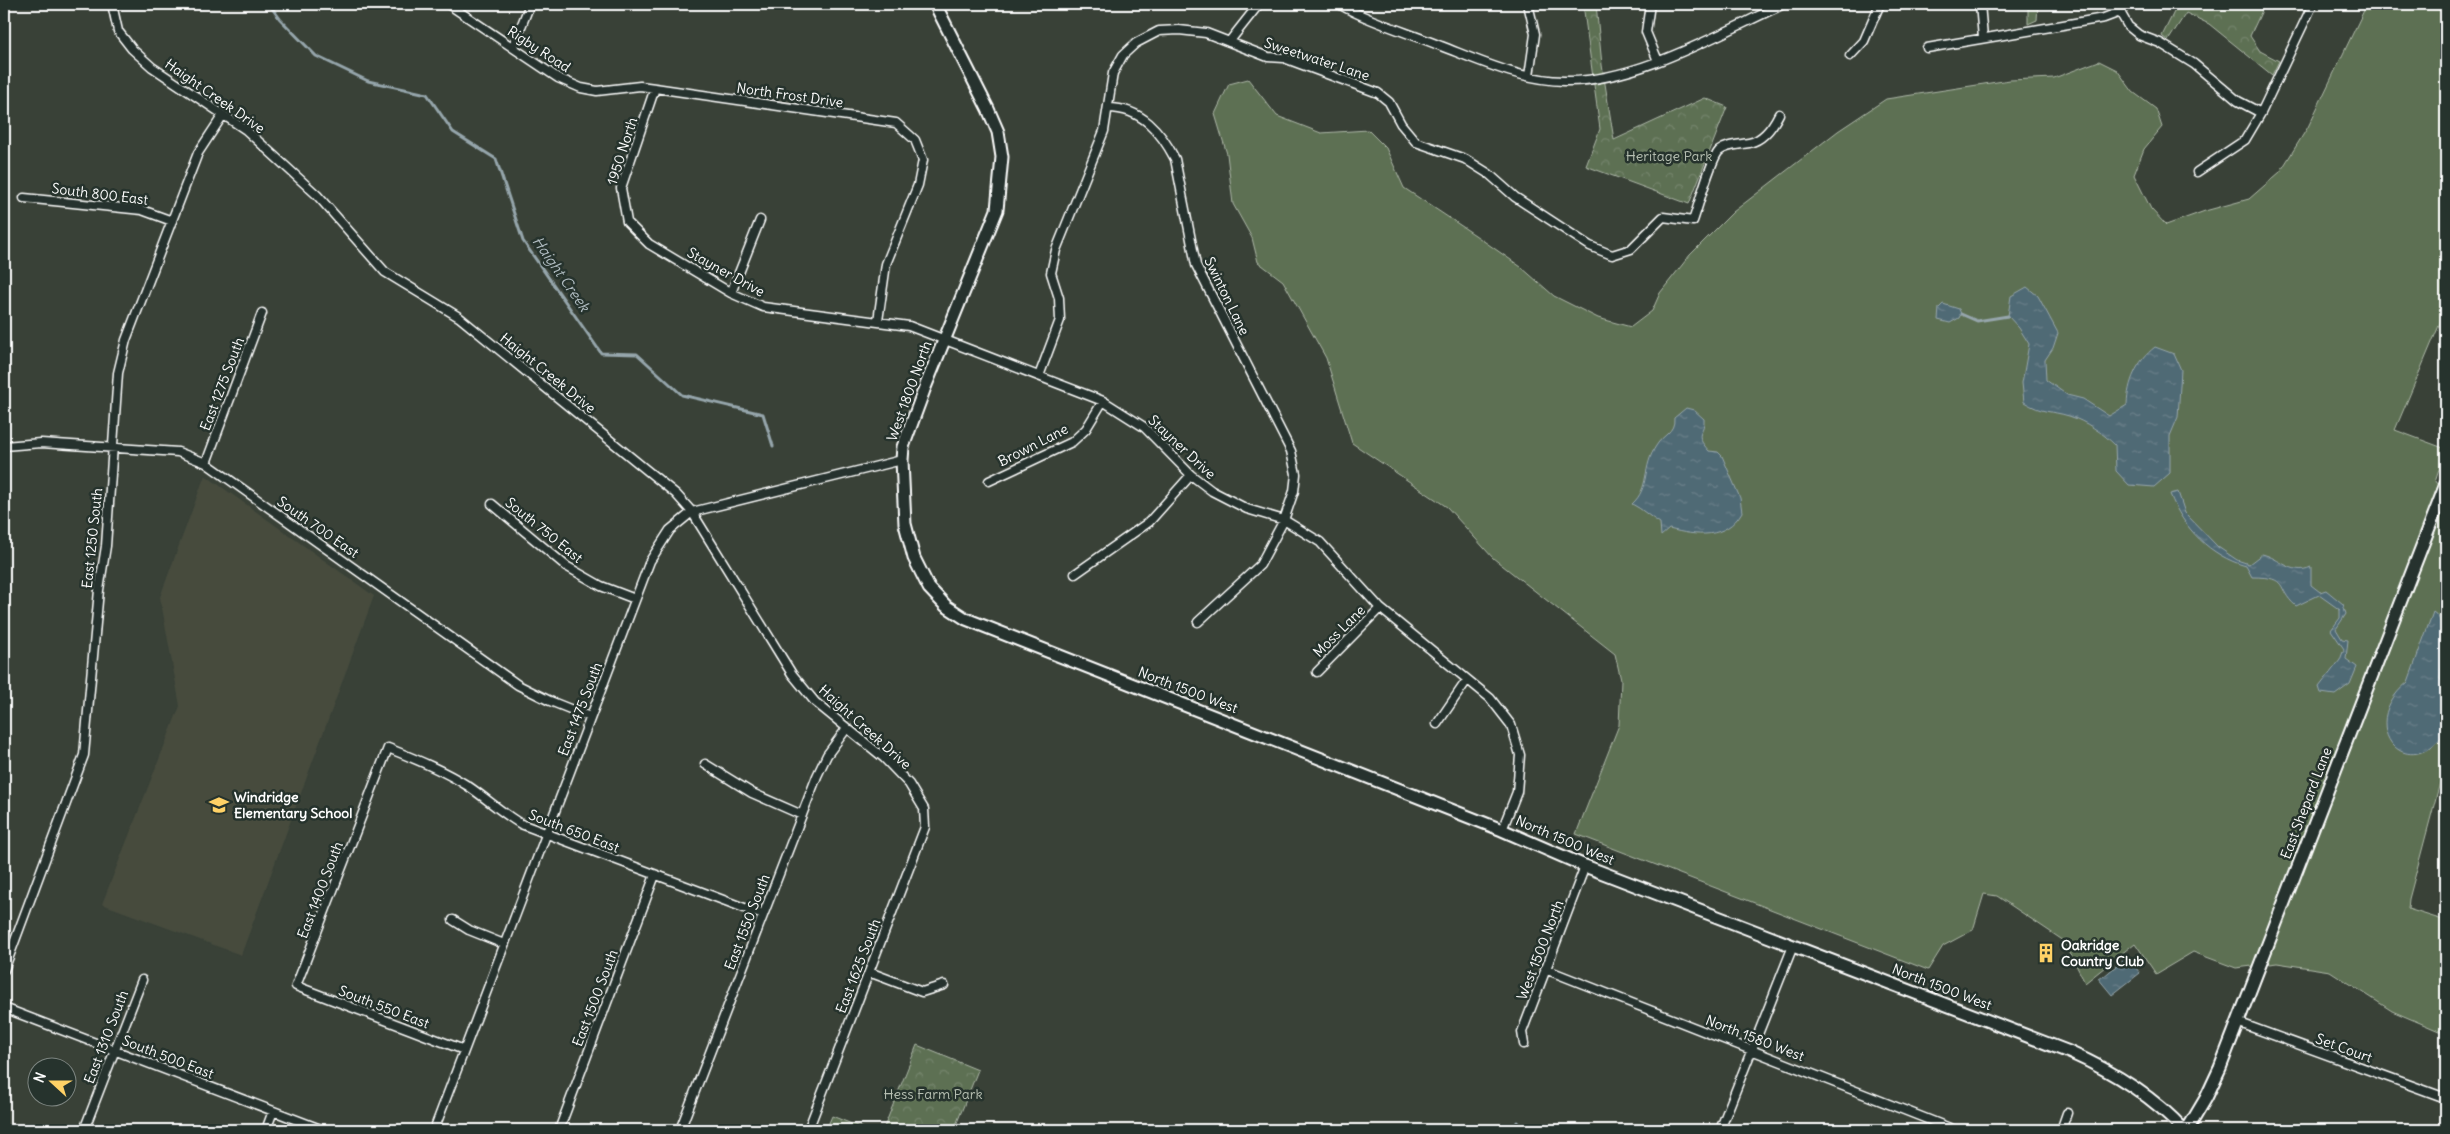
<svg xmlns="http://www.w3.org/2000/svg" width="2450" height="1134" viewBox="0 0 2450 1134" font-family="Delius,sans-serif">
<style>
.built{fill:#464b3e}
.grass{fill:#5d7053;stroke:#aeb8a9}
.park{fill:url(#park-crowns);stroke:#aeb8a9}
.water{fill:url(#water-ripples);stroke:#96a6ac}
.lines{fill:none;stroke-linecap:round;stroke-linejoin:round}
.stream{stroke:#96a6ac;stroke-width:3}
.street-casing{stroke:#fff;stroke-width:11}
.secondary-casing{stroke:#fff;stroke-width:15}
.street{stroke:#26332d;stroke-width:8}
.secondary{stroke:#26332d;stroke-width:11}
.labels{text-anchor:middle;stroke-width:5;stroke-linejoin:round;paint-order:stroke}
.street-label{font-size:14px;fill:#fff;stroke:#26332d}
.park-label{font-size:14px;fill:#b6bfb2;stroke:#26332d}
.poi-label{font-size:14px;font-weight:bold;fill:#fff;stroke:#26332d;text-anchor:start}
.water-label{font-size:15px;font-style:italic;fill:#b0bcc1;stroke:#26332d}
</style>
<defs>
<pattern id="park-crowns" width="20" height="18" patternUnits="userSpaceOnUse" patternTransform="scale(1.25)"><rect width="20" height="18" fill="#5d7053"/><path d="M2 6a3 3 0 1 1 6 0M12 15a3 3 0 1 1 6 0" fill="none" stroke="#75856d"/></pattern>
<pattern id="water-ripples" width="26" height="14" patternUnits="userSpaceOnUse" patternTransform="scale(1.25)"><rect width="26" height="14" fill="#506a75"/><path d="M2 4q2-2 4 0t4 0M15 11q2-2 4 0t4 0" fill="none" stroke="#6a808a"/></pattern>
</defs>
<rect width="100%" height="100%" fill="#394137"/>
<filter id="ink" filterUnits="userSpaceOnUse"><feTurbulence type="fractalNoise" baseFrequency=".02" numOctaves="2"/><feDisplacementMap in="SourceGraphic" scale="10" xChannelSelector="R" yChannelSelector="G"/><feConvolveMatrix kernelMatrix="1 2 1 2 8 2 1 2 1" color-interpolation-filters="sRGB"/></filter>
<g filter="url(#ink)">
<path class="built" d="M205,475l169,121 -133,359 -139,-51 78,-198 -20,-109z"/>
<path class="grass" d="M2367,4h79v305l-51,121 51,19 -11,33 11,5v273l-37,139 -1,10 38,12v113l-54,-23 -62,-40 -53,-8 -41,5 -43,-16 -37,22 -21,-31 -50,40 -21,-42 -67,-45 -13,-2 -11,36 -30,16 -15,24 -352,-136 43,-109 2,-45 -6,-26 -122,-96 -46,-51 -95,-64 -26,-85 -43,-77 -25,-19 -6,-24 -19,-34 -6,-50 -12,-40 14,-30 19,-5 29,37 44,17 47,-3 18,18 18,40 71,47 46,32 33,29 44,22 33,9 21,-16 8,-18 30,-38 43,-43 105,-81 48,-32 124,-19 44,-2 45,-17 18,9 16,22 23,17 6,18 -18,22 -10,26 17,34 15,16 39,-14 44,-12 31,-27 28,-45z"/>
<path class="park" d="M1583,4h13l6,61 12,75 91,-42 22,9 -38,97 -103,-38 14,-37z
M2028,4h10l-1,16 -9,4z
M2178,4h87l-15,32 10,15 19,10 -7,14 -63,-51 -23,-11 -18,28 -6,-5z
M917,1045l61,25 -24,60h-71z
M832,1116l35,14h-41z"/>
<path class="water" d="M2027,287l11,9 20,37 -5,15 -8,12 1,20 21,15 16,4 26,17 18,-11c1,-23 9,-43 28,-58l19,7 7,16 -3,47 -8,19v37l-16,14 -25,-2 -13,-14 -1,-26c-12,-12 -30,-24 -46,-29 -20,-6 -25,-2 -45,-14l-2,-19 7,-39 -10,-16 -11,-12 3,-20z
M1943,304l16,5 2,5 -2,4 -9,5 -12,-3 1,-12z
M1686,408l8,2 10,9c1,16 -12,13 5,32l9,1 4,4 18,42 2,14c-16,28 -46,24 -73,17l-8,7 -1,-13c-10,-6 -18,-14 -28,-19 18,-16 10,-37 24,-58 7,-12 19,-13 18,-28z
M2178,492l7,21 33,34 19,13 12,4 13,-10c18,4 30,22 49,13v18l9,7 6,-2 17,14 3,10 -10,15 6,10 6,1 -2,19 11,8 -7,17 -15,11 -14,-2 -2,-6 21,-27 4,-11 -13,-19 9,-12v-8l-21,-15 -23,11c-21,-18 -5,-29 -44,-29l-6,-11c-36,-10 -63,-38 -76,-72z
M2433,612c17,10 9,50 7,67l6,7v45c-39,57 -92,-6 -38,-49z
M2127,957l13,16 -28,22 -14,-17 3,-2 2,1z"/>
<g class="lines">
<path class="stream" d="M269,4l11,15 36,37 52,25 59,13 26,38 43,27 27,82 78,112 36,1 45,41 81,19 10,32
M1961,314l16,7 31,-5
M1517,1122l5,8"/>
<defs>
<path id="street" d="M112,4l6,27 14,18 20,18 94,63 71,65 68,77 74,45 217,177 16,18 100,162 23,28 69,56 25,26 15,25 1,18 -117,303
M448,4l110,74 23,10 16,3 43,-5 15,2 241,35 19,17 8,20 -5,25 -32,79 -8,57
M1339,4c31,18 68,28 102,42 39,15 80,34 123,35 71,2 156,-48 220,-77
M1528,4l7,30 -6,42
M1650,4l-4,28 12,29
M1980,4l3,34
M2120,12l8,14 11,9 21,8 34,21 44,37 23,12
M1229,42l30,-38
M513,47l17,-43
M1927,48l177,-30 16,-6 8,-8
M1850,56l14,-15 16,-37
M655,88l-34,100 6,34 22,22 82,49 32,14 146,19 194,75 41,26 47,48 21,16 35,18 37,11 36,22 60,66 110,90 21,27 9,30 -3,37 -15,38
M1108,108c34,0 53,24 67,51l21,106 95,186 5,23 -2,17 -10,29 -24,45 -62,57
M2197,172l48,-32 16,-27 52,-109
M24,198l118,12 30,11
M731,293l29,-73
M1039,376l21,-56 -1,-22 -8,-25 5,-23 48,-119 9,-58 10,-18 13,-12 23,-12 20,-1 27,3 62,24 16,1 94,35 11,9 12,22 15,18 49,17 24,15 26,23 75,49 22,9 19,-6 32,-32 30,4c5,-14 18,-62 26,-70 9,-7 20,-6 30,-8 14,-3 24,-17 30,-29
M4,446l37,-3 137,9 28,11 312,222 32,16 40,16
M206,463l56,-150
M989,481l83,-39 14,-13 17,-28
M492,504l74,62 35,20 34,13
M1075,574l74,-52 42,-47
M1317,672l63,-64
M1437,724l30,-44
M705,764l47,29 50,22
M453,920l16,10 35,14
M1545,969l410,161
M4,970l80,-215 15,-165 7,-44 12,-173 8,-33 72,-187 25,-38
M869,972l53,20 22,-7
M4,1008l319,122
M2237,1022l206,75
M1524,1044l-2,-12 63,-166
M464,1050l-168,-64 92,-238c27,11 55,22 80,38 18,12 34,27 53,38l242,91
M84,1130l58,-150
M266,1130l7,-19
M434,1130l216,-569 20,-31 22,-18 210,-52
M559,1130l96,-255
M680,1130l137,-354 10,-21 20,-27
M1720,1130l73,-184
M2061,1130l6,-17"/>
<path id="secondary" d="M935,4l53,105 10,23 4,25 -5,53 -73,180 -21,57 -1,13 3,64 9,34 15,30 17,18 20,13 536,211 83,36 484,186c43,19 83,43 115,78
M2187,1130l19,-32 14,-30 226,-584"/>
</defs>
<use href="#street" class="street-casing"/>
<use href="#secondary" class="secondary-casing"/>
<use href="#street" class="street"/>
<use href="#secondary" class="secondary"/>
</g>
</g>
<defs>
<symbol id="school-bare" viewBox="-9 -9 18 18"><path d="M0-5L7-2L0 1L-7-2ZM-4 1L0 2.5L4 1V4Q0 6-4 4Z" fill="#ffd166" stroke="#26332d" stroke-width="2.5" paint-order="stroke"/></symbol>
<symbol id="building-bare" viewBox="-9 -9 18 18"><path d="M-4-6H4V6H1V3H-1V6H-4ZM-2.5-4.3h1.7v1.8h-1.7ZM.8-4.3h1.7v1.8H.8ZM-2.5-1h1.7V.8h-1.7ZM.8-1h1.7V.8H.8Z" fill="#ffd166" stroke="#26332d" stroke-width="2.5" paint-order="stroke"/></symbol>
</defs>
<g fill-rule="evenodd">
<use href="#school-bare" x="205" y="791" width="28" height="28"/>
<use href="#building-bare" x="2032" y="939" width="28" height="28"/>
</g>
<g class="labels">
<g class="street-label">
<text transform="translate(539 49) rotate(33)" y="5">Rigby Road</text>
<text transform="translate(1317 59) rotate(18)" y="5">Sweetwater Lane</text>
<text transform="translate(790 95) rotate(8)" y="5">North Frost Drive</text>
<text transform="translate(215 96) rotate(35)" y="5">Haight Creek Drive</text>
<text transform="translate(622 151) rotate(-72)" y="5">1950 North</text>
<text transform="translate(100 194) rotate(7)" y="5">South 800 East</text>
<text transform="translate(726 272) rotate(29)" y="5">Stayner Drive</text>
<text transform="translate(1227 296) rotate(64)" y="5">Swinton Lane</text>
<text transform="translate(548 373) rotate(39)" y="5">Haight Creek Drive</text>
<text transform="translate(222 384) rotate(-69)" y="5">East 1275 South</text>
<text transform="translate(909 391) rotate(-70)" y="5">West 1800 North</text>
<text transform="translate(1033 445) rotate(-27)" y="5">Brown Lane</text>
<text transform="translate(1182 447) rotate(43)" y="5">Stayner Drive</text>
<text transform="translate(318 527) rotate(35)" y="5">South 700 East</text>
<text transform="translate(544 530) rotate(39)" y="5">South 750 East</text>
<text transform="translate(92 538) rotate(-84)" y="5">East 1250 South</text>
<text transform="translate(1339 631) rotate(-45)" y="5">Moss Lane</text>
<text transform="translate(1188 690) rotate(21)" y="5">North 1500 West</text>
<text transform="translate(580 709) rotate(-69)" y="5">East 1475 South</text>
<text transform="translate(865 727) rotate(42)" y="5">Haight Creek Drive</text>
<text transform="translate(2306 803) rotate(-69)" y="5">East Shepard Lane</text>
<text transform="translate(574 831) rotate(21)" y="5">South 650 East</text>
<text transform="translate(1565 840) rotate(23)" y="5">North 1500 West</text>
<text transform="translate(320 890) rotate(-69)" y="5">East 1400 South</text>
<text transform="translate(747 922) rotate(-69)" y="5">East 1550 South</text>
<text transform="translate(1540 950) rotate(-69)" y="5">West 1500 North</text>
<text transform="translate(858 966) rotate(-69)" y="5">East 1625 South</text>
<text transform="translate(1942 987) rotate(21)" y="5">North 1500 West</text>
<text transform="translate(595 998) rotate(-69)" y="5">East 1500 South</text>
<text transform="translate(384 1007) rotate(21)" y="5">South 550 East</text>
<text transform="translate(106 1037) rotate(-69)" y="5">East 1310 South</text>
<text transform="translate(1755 1038) rotate(21)" y="5">North 1580 West</text>
<text transform="translate(2344 1048) rotate(20)" y="5">Set Court</text>
<text transform="translate(168 1057) rotate(21)" y="5">South 500 East</text>
</g>
<g class="park-label">
<text x="1669" y="161">Heritage Park</text>
<text x="933" y="1099">Hess Farm Park</text>
</g>
<g class="poi-label">
<text x="234" y="802">Windridge<tspan x="234" dy="16">Elementary School</tspan></text>
<text x="2061" y="950">Oakridge<tspan x="2061" dy="16">Country Club</tspan></text>
</g>
<g class="water-label">
<text transform="translate(561 274) rotate(55)" y="5">Haight Creek</text>
</g>
</g>
<rect width="2450" height="1134" fill="none" stroke="#26332d" stroke-width="20"/>
<rect x="10" y="10" width="2430" height="1114" fill="none" stroke="#fff" stroke-width="2" filter="url(#ink)"/>
<g transform="translate(52 1082) rotate(291)"><circle r="24" fill="#26332d" stroke="#7d8581"/>
<path d="M0-4L9 19L0 12L-9 19Z" fill="#ffd166"/>
<text y="-8" font-size="14" font-weight="bold" text-anchor="middle" fill="#ffffff">N</text>
</g>
</svg>
